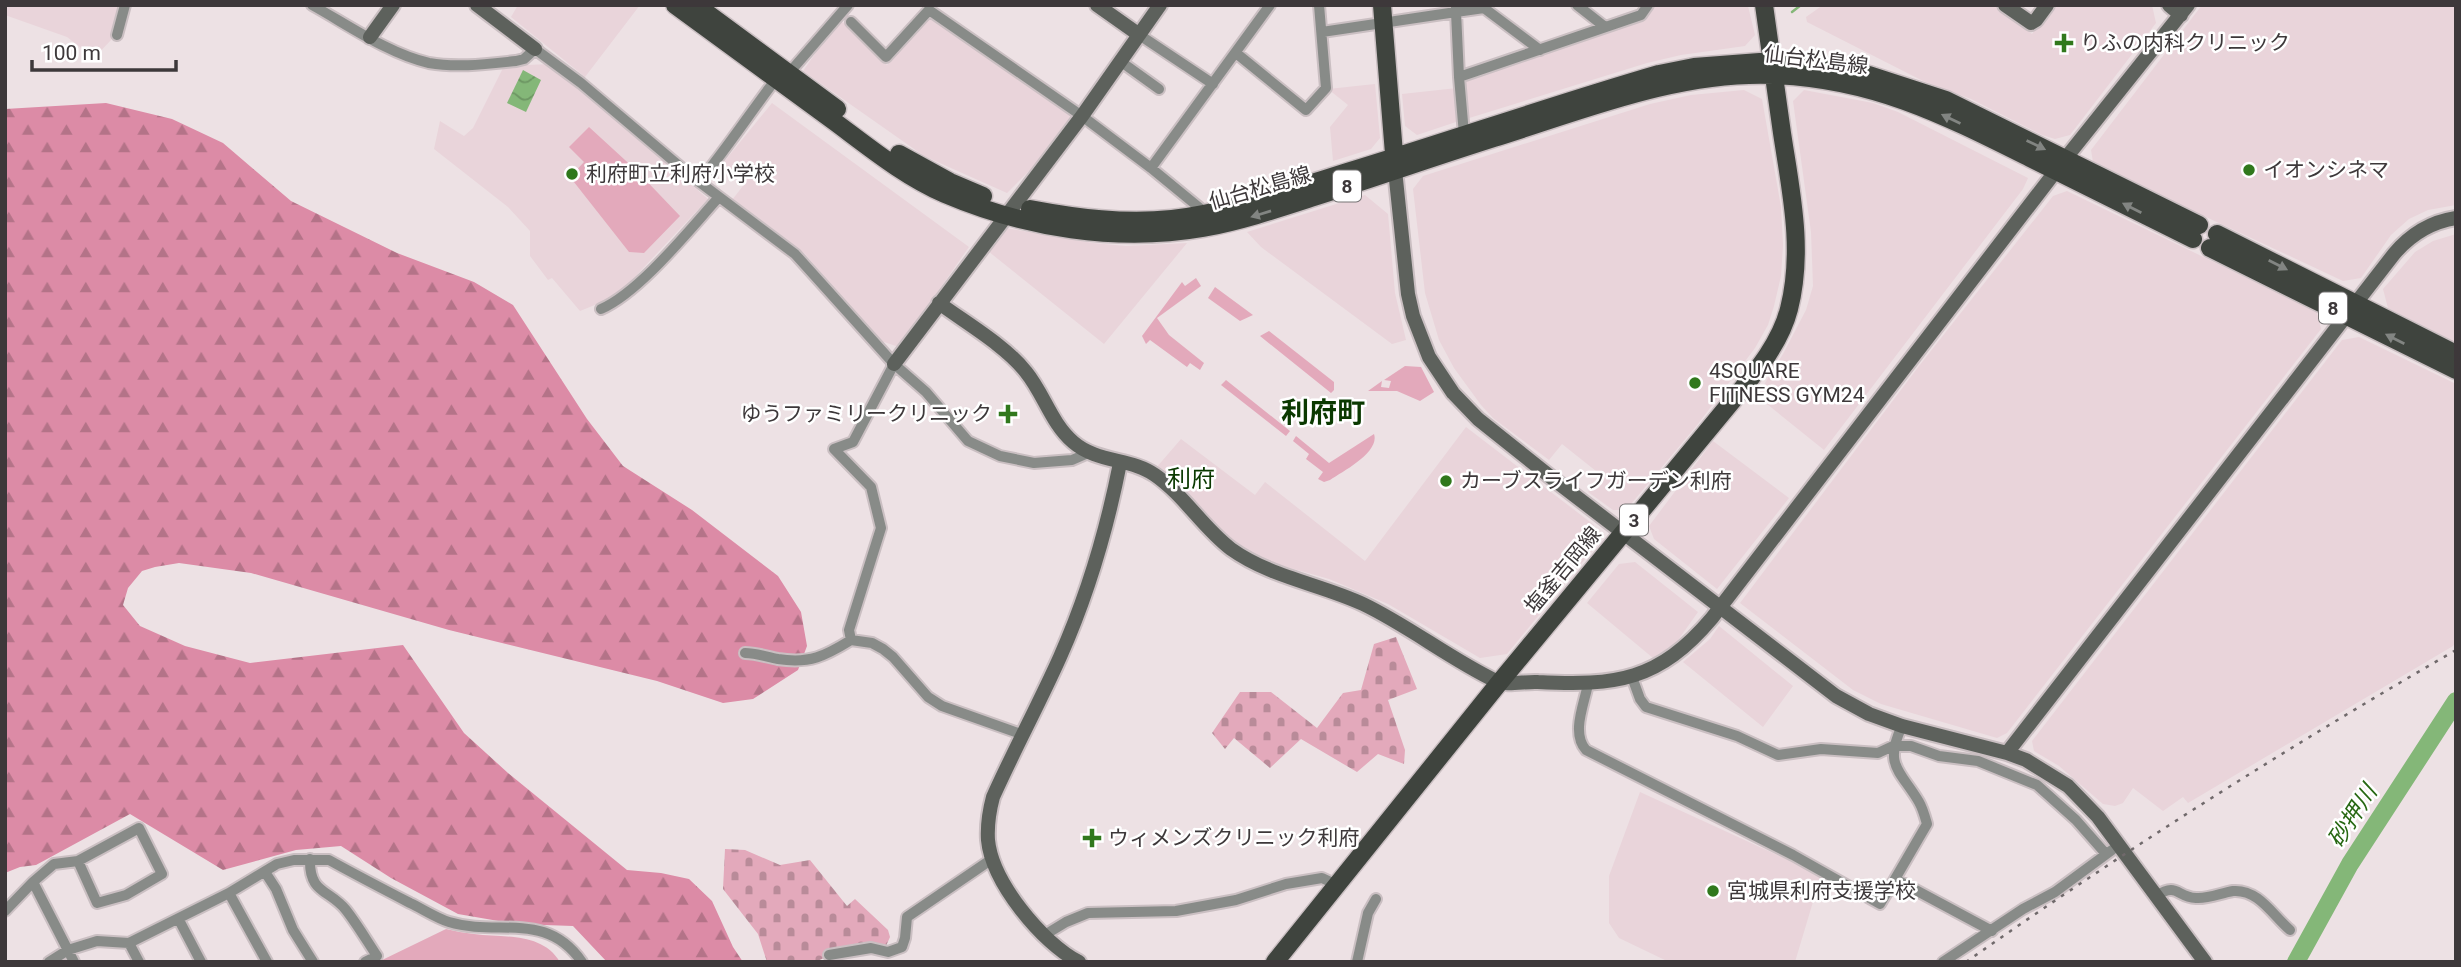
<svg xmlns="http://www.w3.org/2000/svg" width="2461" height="967" viewBox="0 0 2461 967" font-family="Roboto,'Noto Sans JP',sans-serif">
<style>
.built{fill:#e9d4da}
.green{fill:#e3a9bb}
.forest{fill:url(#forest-firs)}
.cemetery{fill:url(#cemetery-stones)}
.water{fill:url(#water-waves)}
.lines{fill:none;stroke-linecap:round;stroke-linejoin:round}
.stream{stroke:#84b778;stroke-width:2.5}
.river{stroke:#84b778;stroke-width:18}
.street-casing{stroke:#cabfc2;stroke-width:14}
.secondary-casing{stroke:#cabfc2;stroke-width:18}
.primary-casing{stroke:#cabfc2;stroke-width:21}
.street{stroke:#888b88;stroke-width:10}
.secondary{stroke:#5d615c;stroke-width:14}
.primary{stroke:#3f443e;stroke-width:18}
.rail{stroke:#70696b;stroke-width:2.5;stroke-dasharray:3.5 7;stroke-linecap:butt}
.oneway{fill:#828582}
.poi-dot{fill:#30781c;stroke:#fff;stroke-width:2.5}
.labels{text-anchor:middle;stroke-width:5;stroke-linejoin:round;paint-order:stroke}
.shield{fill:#fff;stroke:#777475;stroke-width:2}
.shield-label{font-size:19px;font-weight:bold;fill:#3d383a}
.poi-label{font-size:21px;fill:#3d383a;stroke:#fff;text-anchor:start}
.street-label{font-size:21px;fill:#3d383a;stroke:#fff}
.water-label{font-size:23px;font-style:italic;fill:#276813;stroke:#fff}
.quarter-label{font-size:24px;fill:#0a3900;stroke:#fff}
.district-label{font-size:28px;font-weight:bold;fill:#0a3900;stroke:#fff}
</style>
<defs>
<pattern id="forest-firs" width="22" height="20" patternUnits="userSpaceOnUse" patternTransform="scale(1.75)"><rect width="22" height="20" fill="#dc8ba6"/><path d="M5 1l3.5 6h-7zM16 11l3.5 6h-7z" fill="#b47388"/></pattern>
<pattern id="cemetery-stones" width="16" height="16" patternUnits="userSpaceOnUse" patternTransform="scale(1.75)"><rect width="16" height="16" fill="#e3a9bb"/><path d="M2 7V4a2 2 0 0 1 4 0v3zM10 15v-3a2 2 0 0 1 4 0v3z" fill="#b98b99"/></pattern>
<pattern id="water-waves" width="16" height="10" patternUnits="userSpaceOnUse" patternTransform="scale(1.75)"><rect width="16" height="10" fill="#84b778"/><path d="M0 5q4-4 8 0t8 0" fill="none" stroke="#6d9663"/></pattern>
</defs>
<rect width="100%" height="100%" fill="#ede1e4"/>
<path class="built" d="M5,5h116l-7,16v10l-3,9 -17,18 -27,-21 -62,-22z
M518,5h122l-55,72 -74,-60z
M1655,5l93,1 7,29 -10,11 -64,9 -34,8 -181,56 -3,-39 171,-57 9,-4z
M1823,5h171l38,29 21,-29h99l4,18 -86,112 -15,4 -13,-4 -71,-36 -48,-18 -116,-59 -1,-5z
M2202,5h254v200l-28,5 -19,9 -18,16 -30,43 -18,3 -199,-93 -51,-26 -2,-12z
M933,17l135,94 4,8 -36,45 -29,29 -83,-37 -121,-85 34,-49 9,1 41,42 39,-46z
M551,64l157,135 -91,97 -37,15 -28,-33 -4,2 -18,-24v-25l-22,-24 -74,-58 6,-28 24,15 9,-8 31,-62z
M1375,84l5,54 -9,11 -38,12 -3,-34 18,-22 -20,-16z
M1457,88l2,33 -42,14 -12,-9 -3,-32z
M1744,90l18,9 19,108 2,38 -2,31 -7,30 -6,19 -13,23 -57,76 -72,86h-13l-25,-18 13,-17 -39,-31 -13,16 -56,-42 -12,-13 -27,-37 -15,-28 -14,-47 -12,-104 10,-13 227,-72 41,-9z
M1804,90l69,13 25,9 130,66 -5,11 -199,261 -67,-54 26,-42 23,-44 7,-24 -2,-54 -18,-131z
M772,103l197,144 -70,100 -21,-7 -73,-86 -73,-54 14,-18 -23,-19z
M2067,191l250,121 4,17 -314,404 -10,5 -116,-34 -28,-14 -113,-87 179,-237 134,-170z
M1365,195l23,19 7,79 11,47 -14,4 -131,-97 -14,-15z
M1006,228l87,15 33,3 61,-3 -83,101 -116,-93z
M2456,234v109l-68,-35 -5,-19 32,-37 18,-11z
M2359,337l97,47v257l-3,5 -265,157 -5,-6 -20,14 -30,-23 -10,15 -8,3 -12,-2 -44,-38 -25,-15 -2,-10 310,-401z
M1466,427l128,98v23l-87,106 -27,4 -92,-54 -59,-25 -60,-17 -26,-12 -15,-11 -72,-71 25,-29 74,56 10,-13 100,79z
M1713,441l76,57 -72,91 -63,-50 -5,-13z
M1635,562l63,50 -22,31 -23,15 -66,-55 32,-39z
M1719,626l74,60 -30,41 -80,-65 27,-23z
M1640,792l181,83 -26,87h-126l-50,-24 -10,-15v-47z"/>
<path class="green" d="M589,127l48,44 43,45 -36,37 -15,-1 -59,-75 14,-15 -15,-15z
M1196,278l5,8 -44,32 12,17 35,28 -4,7 -10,-7 -3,4 -37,-27 -4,4 -4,-8 40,-54 3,4z
M1215,287l38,28 -13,6 -32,-23z
M1269,331l65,51v8l-3,3 -71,-57z
M1405,366l16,1 13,25 -14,9 -23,-10h-29l14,-10 -1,6 8,1 2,-7 -7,-1z
M1226,380l64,51 -4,5 -65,-51z
M1374,434c6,18 -30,37 -44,46l-6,2 -6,-3 5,-7 -17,-13 3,-5 -16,-13 3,-5 33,27z
M446,929c9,2 18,4 28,5 30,4 68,-2 86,28h-182z"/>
<path class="forest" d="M106,103l66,16 51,24 68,58 106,52 77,29 39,23 74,114 36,47 69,44 86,66 23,36 6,34 -9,24 -45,29 -30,4 -66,-22 -208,-51 -198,-57 -72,-10 -24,4 -13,4 -14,17 -5,17 17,21 45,20 65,17 153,-18 61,88 44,40 119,97 34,3 28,6 23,22 21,46 10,15h-136l-34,-36 -57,-2 -58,-10 -67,-36 -50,-32 -45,4 -73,20 -93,-56 -94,51 -16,2 -15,6v-764z"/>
<path class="cemetery" d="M1396,637l21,52 -29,11 17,50 -1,14 -26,-10 -21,18 -56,-33 -31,29 -36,-30 -9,11 -13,-16 28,-41h31l46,36 26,-35 18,-3 13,-46z
M725,849l20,1 35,15 30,-5 37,46 8,-7 33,31 2,7 -4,9 -62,6v6l-9,4h-48l-9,-28 -35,-45z"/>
<path class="water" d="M523,70l18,10 -15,32 -19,-9z"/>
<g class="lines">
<path class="stream" d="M1792,12l9,-7"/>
<path class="river" d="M2296,962l54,-98 106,-163"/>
<defs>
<path id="street" d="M312,5c36,20 77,49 117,58 28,5 58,1 87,-2l8,-2 11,-10 46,34 109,92 105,79 99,110 32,28 42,49 32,15 34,7 38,-3 16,-7
M1577,5l28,22
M851,22l35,35 43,-47 153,106 69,52 56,46
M1322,32l134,-20v-6
M1138,34l75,50
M117,35l8,-30
M1540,50l-56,-42 -28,4 3,65 182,-62 7,-10
M1236,53l70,57 20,-22 -7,-83
M1120,61l39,28
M789,73l59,-68
M1459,77l5,57
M1151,168l119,-163
M700,181c27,-33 50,-68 76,-102
M601,309c39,-17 89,-80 118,-112
M851,640l-2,-10 32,-102 -10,-41 -37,-38 19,-7 41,-78
M745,653c12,0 22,4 33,6 32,5 47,-3 73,-19l21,3 11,6 10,8 35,40 14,9 79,28
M1632,677l8,22 6,8 91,29 41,19 43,-6 57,4 15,-7h18l28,10 39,5 59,24 39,35 30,34
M1588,684c-4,21 -17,49 -2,66l207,105 87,49 15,-25 97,52
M310,859c-1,35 19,30 36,51 11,14 21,31 31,46l-12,6
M265,872l11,17 17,41 20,32
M1895,879l32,-55c-2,-7 -4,-15 -8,-22 -18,-31 -36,-36 -17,-76
M33,882l41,80
M229,893l38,69
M2156,896c22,-14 20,1 40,2 12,1 25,-5 37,-7 26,-2 40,25 57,39
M5,911l28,-29 21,-18 24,-3 61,-33 23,46 -36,21 -29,8 -19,-42
M179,920l22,42
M1043,936l23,-14 22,-9 88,-2 60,-11 50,-16 36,-6 15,7
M129,943l10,19
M829,955l42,-7 17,4 14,-5 3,-9 2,-21 85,-58
M49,962l19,-12 29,-9 32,2 100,-50 48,-29 17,-4h35c27,15 54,29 81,43 13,6 26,15 39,19 50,15 97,-12 133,40
M1357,962l11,-49 8,-14
M1943,962l80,-53 32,-17 57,-42"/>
<path id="secondary" d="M477,5l58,44
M1097,5l41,29
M2005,5l26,18 5,-3 11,-15
M2169,5l12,10
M370,37l23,-32
M1395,170l13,124 5,22 16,41 24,36 25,26 79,63 279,214 33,18 33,12 105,27 19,7 42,26 30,31 107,145
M939,303c27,20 67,43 87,69 18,22 25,51 47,70 24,21 58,16 82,33 29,20 48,53 76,74 39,28 89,35 132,55 46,22 87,55 133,77 10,5 30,0 42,1 78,4 121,-1 174,-64l353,-459 123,-154
M894,364l188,-248 78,-111
M2007,753l387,-499c16,-19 36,-32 62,-36
M1079,962c-37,-19 -87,-80 -91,-122 -1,-16 1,-28 5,-43 21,-47 46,-93 67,-140 28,-63 47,-128 60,-194"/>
<path id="primary" d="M675,5c53,39 106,78 160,117 35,26 69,54 110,72 80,34 172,49 258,34 38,-7 74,-19 111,-31 60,-19 120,-40 180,-59 90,-28 184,-67 280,-63 100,4 170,40 256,83 54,27 109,54 163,81
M696,5l141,104
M1382,5l13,161
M899,154l51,28 33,14
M1030,209c48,9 94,15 142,10 55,-6 107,-26 159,-42 110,-33 218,-71 328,-103l35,-7 79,-6 52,5 44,9 77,25 253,125
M2217,234l239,120
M2210,248l246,122
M1275,962l224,-279 234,-283c22,-27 47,-56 56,-91 15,-59 2,-117 -7,-176 -6,-42 -12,-85 -18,-128"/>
</defs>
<use href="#street" class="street-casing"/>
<use href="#secondary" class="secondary-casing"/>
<use href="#primary" class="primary-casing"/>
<use href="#street" class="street"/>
<use href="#secondary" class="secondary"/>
<use href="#primary" class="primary"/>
<path class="rail" d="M1966,962c158,-111 322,-215 490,-312"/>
</g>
<defs><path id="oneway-solid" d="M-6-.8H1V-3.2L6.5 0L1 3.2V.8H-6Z" transform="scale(1.75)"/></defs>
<g class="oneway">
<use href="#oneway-solid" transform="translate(1951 119) rotate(-154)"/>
<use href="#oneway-solid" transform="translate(2036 145) rotate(26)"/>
<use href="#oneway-solid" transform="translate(2132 208) rotate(-153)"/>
<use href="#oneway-solid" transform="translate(1261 214) rotate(163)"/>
<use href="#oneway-solid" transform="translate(2278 265) rotate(27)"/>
<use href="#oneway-solid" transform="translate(2395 339) rotate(-153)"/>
</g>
<g class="poi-dot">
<path d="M2060.5 32.5h7v7h7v7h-7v7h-7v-7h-7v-7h7z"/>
<circle cx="2249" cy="170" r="7"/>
<circle cx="572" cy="174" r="7"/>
<circle cx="1695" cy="383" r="7"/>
<path d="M1004.5 403.5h7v7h7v7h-7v7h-7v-7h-7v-7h7z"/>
<circle cx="1446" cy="481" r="7"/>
<path d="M1088.5 827.5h7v7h7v7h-7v7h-7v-7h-7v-7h7z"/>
<circle cx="1713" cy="891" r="7"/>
</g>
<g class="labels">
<g class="shield">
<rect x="1333" y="170.5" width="28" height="31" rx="5"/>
<rect x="2319" y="292.5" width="28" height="31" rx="5"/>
<rect x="1620" y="504.5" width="28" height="31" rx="5"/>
</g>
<g class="shield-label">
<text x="1347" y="193">8</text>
<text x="2333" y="315">8</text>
<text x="1634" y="527">3</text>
</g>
<g class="poi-label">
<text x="2080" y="50">りふの内科クリニック</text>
<text x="2263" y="177">イオンシネマ</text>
<text x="586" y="181">利府町立利府小学校</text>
<text x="1709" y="378">4SQUARE<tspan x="1709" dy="24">FITNESS GYM24</tspan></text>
<text x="992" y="421" text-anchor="end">ゆうファミリークリニック</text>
<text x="1460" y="488">カーブスライフガーデン利府</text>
<text x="1108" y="845">ウィメンズクリニック利府</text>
<text x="1727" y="898">宮城県利府支援学校</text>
</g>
<g class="street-label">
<text transform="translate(1816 60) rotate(7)" y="7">仙台松島線</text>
<text transform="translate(1260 188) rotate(-16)" y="7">仙台松島線</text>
<text transform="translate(1563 570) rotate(-50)" y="7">塩釜吉岡線</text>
</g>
<g class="water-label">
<text transform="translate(2352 816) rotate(-57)" y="8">砂押川</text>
</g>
<g class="quarter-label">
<text x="1191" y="487">利府</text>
</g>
<g class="district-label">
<text x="1323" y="422">利府町</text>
</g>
</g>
<rect width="2461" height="967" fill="none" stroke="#3d383a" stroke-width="14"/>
<path d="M32 60v10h144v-10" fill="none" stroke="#3d383a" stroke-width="3.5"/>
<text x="42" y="60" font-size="21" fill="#3d383a" stroke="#ffffff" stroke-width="5" paint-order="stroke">100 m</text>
</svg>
